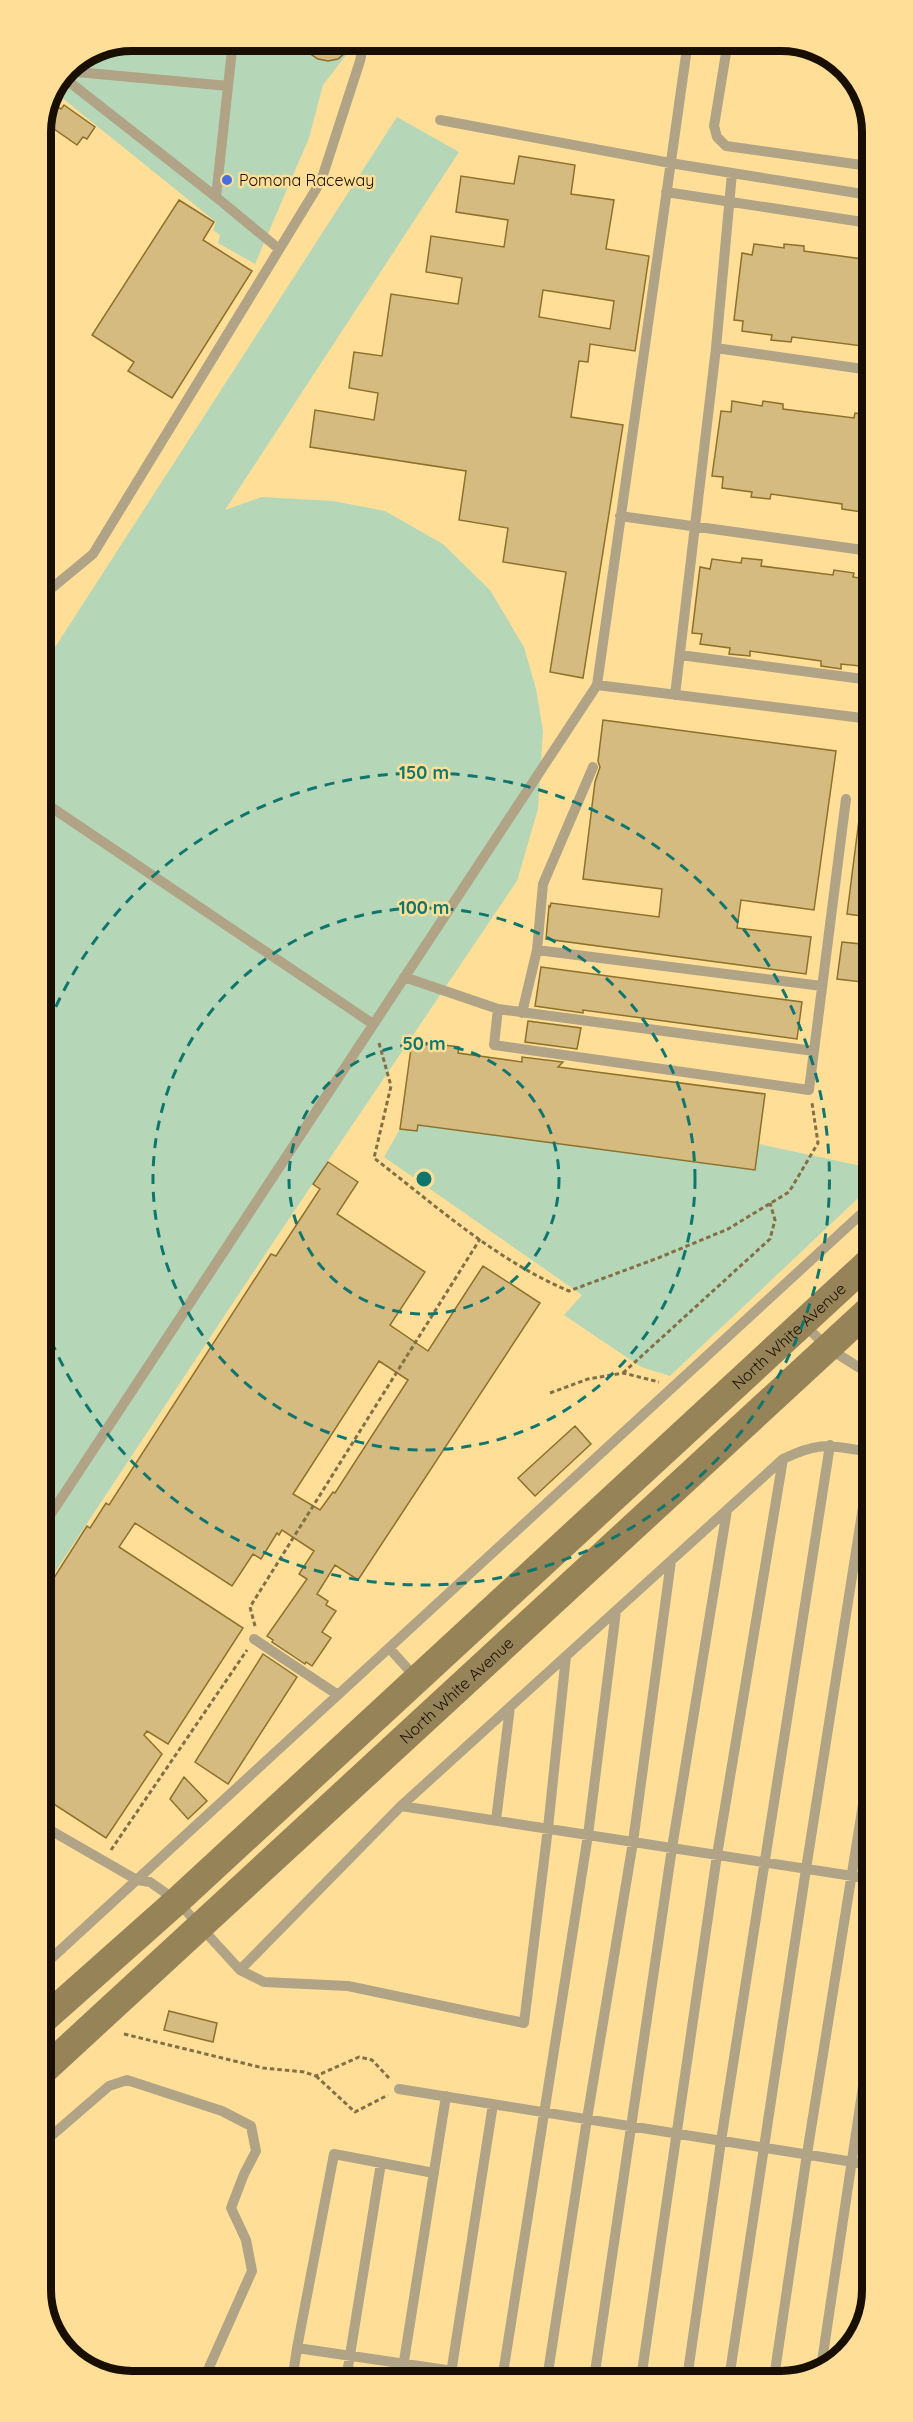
<svg xmlns="http://www.w3.org/2000/svg" width="913" height="2422" viewBox="0 0 913 2422" font-family="Quicksand,sans-serif">
<style>
.green{fill:#b6d7b7}
.building{fill:#d6bb80;stroke:#8d7029;stroke-width:1.5;fill-rule:evenodd}
.lines{fill:none;stroke-linecap:round;stroke-linejoin:round}
.path{stroke:#826f46;stroke-width:3;stroke-dasharray:4.5 3;stroke-linecap:butt}
.service{stroke:#b0a386;stroke-width:10}
.secondary{stroke:#978358;stroke-width:28}
.ring{fill:none;stroke:#0f766e;stroke-width:3;stroke-dasharray:10 8}
.poi-dot{fill:#466fe1;stroke:#ffdf98;stroke-width:2}
.labels{text-anchor:middle;stroke-width:5;stroke-linejoin:round;paint-order:stroke}
.poi-label{font-size:16px;fill:#180f00;stroke:#ffdf98;text-anchor:start}
.street-label{font-size:16px;fill:#180f00;stroke:#ffdf98}
.rim{fill:none;stroke:#180f00;stroke-width:8}
.centre{fill:#0f766e;stroke:#ffdf98;stroke-width:3}
.ring-label{font-size:18px;text-anchor:middle;font-weight:bold;fill:#0f766e;stroke:#ffdf98;stroke-width:5;stroke-linejoin:round;paint-order:stroke}
</style>
<rect width="100%" height="100%" fill="#ffdf98"/>
<path class="green" d="M132,41h222v4l-31,40 -14,53 -54,126 -37,-21 2,-8 -7,-5 3,-8 -160,-129 12,-26z
M397,117l62,35 -234,358 37,-13 71,4 52,10 58,33 47,46 34,57 12,42 7,42 -5,78 -21,72 -251,372 -223,337 -2,-921z
M418,1125l337,45 4,-26 112,24v18l-201,190 -29,-9 -77,-52 18,-20 -198,-138 16,-28z"/>
<path class="building" d="M302,41h49l-5,11 -8,7 -10,2 -10,-2 -9,-6z
M64,105l31,22 -8,12 -4,-2 -6,8 -30,-21 11,-17 3,2z
M519,156l56,9 -4,29 43,6 -8,49 43,7 -14,95 -45,-7 -2,18 -9,-1 -8,56 52,8 -40,253 -33,-6 16,-100 -63,-10 5,-34 -49,-8 7,-49 -156,-24 5,-37 59,10 4,-27 -29,-5 5,-36 28,4 9,-62 67,10 4,-26 -36,-6 5,-36 73,11 4,-27 -52,-8 5,-36 53,8zM543,290l71,11 -4,28 -71,-12z
M179,200l35,22 -11,18 49,31 -80,127 -44,-27 6,-9 -42,-27z
M754,244l30,4v-4l20,2v5l66,9v87l-78,-10 -1,5 -20,-2 1,-5 -30,-4 1,-10 -9,-1 8,-67 10,2z
M732,401l30,5 1,-5 20,3v5l71,9 1,-5 15,2v92l-7,-1 -1,6 -20,-3v-5l-71,-10 -1,5 -19,-2 1,-5 -30,-4 1,-11 -11,-1 9,-65 10,1z
M742,558l20,2 -1,6 72,9 1,-5 20,3 -1,4 17,3v87l-29,-3v5l-20,-3v-5l-71,-10v5l-21,-2 1,-6 -30,-4 2,-10 -10,-1 8,-66 10,2 2,-10 29,4z
M603,720l233,31 -22,159 -73,-10 -4,28 74,9 -5,37 -260,-35 3,-33 1,1 1,-4 108,14 3,-28 -79,-10 12,-97 5,-15 -2,-6z
M861,804l9,1v112l-23,-3z
M842,942l29,3v38l-34,-4z
M541,967l261,35 -5,37 -214,-29v3l-48,-7z
M528,1021l53,7 -4,21 -52,-7z
M412,1041l47,6 -1,6 64,9v-5l41,5 -5,5 207,27 -10,76 -337,-45 -1,6 -17,-2z
M328,1162l30,20 -21,32 88,58 -35,53 38,26 55,-85 57,37 -182,277 -23,-15 -18,29 11,7 -2,4 10,6 -14,21 9,6 -19,28 -6,-4 -1,2 -33,-22 1,-2 -6,-4 40,-57 -8,-5 15,-23 -32,-21 -3,5 -2,-2 -16,26 -8,-5 -21,32 -97,-63 -16,24 124,81 -75,116 -21,-13 -3,4 18,19 -56,84 -63,-41v-202l44,-69 3,2 16,-25 3,2 162,-251 5,2 44,-67 -7,-5zM379,1361l29,19 -73,113 -2,-1 -13,18 -27,-16z
M575,1426l16,18 -56,52 -17,-18z
M263,1654l34,23 -69,107 -33,-22z
M184,1777l23,24 -19,18 -18,-20z
M169,2011l48,12 -4,19 -49,-12z"/>
<g class="lines">
<path class="path" d="M379,1043l12,43 -17,72c61,47 123,103 195,133l89,-33 70,-29 61,-37 29,-49 -6,-40
M623,1373l147,-134 5,-19 -5,-17
M550,1393l38,-14 35,-6 36,9
M255,1626l-5,-19 230,-368
M111,1850l136,-200
M124,2034l139,34 41,4 12,4 43,-19 13,3 18,19
M316,2076l39,36 33,-17"/>
<path class="service" d="M728,41l-14,85 3,11 9,9 143,20
M66,71l162,15 5,-45
M63,77l153,120
M228,86l-12,111 63,52
M440,120l230,43 199,32
M666,192l203,31
M716,348l16,-175
M620,516l250,35
M41,597l52,-43 228,-373 39,-120 4,-20
M680,655l190,25
M597,685l273,34
M675,695l41,-347 154,22
M42,801l331,223
M537,950l285,36
M404,977l94,32 316,42
M498,1009l-4,36 315,45 37,-291
M522,1013l15,-63 6,-66 50,-117
M804,1324l24,24 43,27
M43,1526l554,-841 91,-644
M254,1639l84,56
M389,1648l28,31
M401,1806l382,-347c39,-19 47,-13 88,-7
M496,1820l14,-113
M43,1826l94,54 13,2 27,19 63,69 24,12 84,4 176,37 24,-195 18,-172
M43,1966l828,-761
M240,1970l161,-164 471,73
M399,2089l473,76
M43,2143l66,-57 18,-6 95,31 29,15 5,25 -12,23 -13,34 15,32 6,31 -49,110
M297,2348l37,-194 100,19
M821,2368l51,-342
M774,2378l33,-224 65,-406
M547,2379l40,-260 46,-277 38,-281
M594,2379l78,-531 55,-338
M641,2379l76,-524 66,-396
M687,2379l34,-238 109,-696
M729,2379l77,-510 65,-413
M346,2380l35,-217
M401,2380l45,-284
M450,2380l43,-276
M502,2380l86,-545 28,-224
M292,2381l5,-33 218,32"/>
<g class="secondary">
<path id="s1" d="M43,2020l134,-119 694,-641"/>
<path id="s2" d="M43,2071l828,-763"/>
</g>
</g>
<g class="ring">
<circle cx="424" cy="1179" r="135"/>
<circle cx="424" cy="1179" r="271"/>
<path d="M42 1040A406 406 0 1 1 42 1318"/>
</g>
<circle class="poi-dot" cx="227" cy="180" r="6"/>
<g class="labels">
<g class="poi-label">
<text x="239" y="186">Pomona Raceway</text>
</g>
<g class="street-label">
<text dy="6" stroke="none"><textPath href="#s1" startOffset="1012">North White Avenue</textPath></text>
<text dy="6" stroke="none"><textPath href="#s2" startOffset="562">North White Avenue</textPath></text>
</g>
</g>
<path d="M0 0H913V2422H0ZM132 51H781A81 81 0 0 1 862 132V2290A81 81 0 0 1 781 2371H132A81 81 0 0 1 51 2290V132A81 81 0 0 1 132 51Z" fill="#ffdf98" fill-rule="evenodd"/>
<path class="rim" d="M132 51H781A81 81 0 0 1 862 132V2290A81 81 0 0 1 781 2371H132A81 81 0 0 1 51 2290V132A81 81 0 0 1 132 51Z"/>
<circle cx="424" cy="1179" r="9" class="centre"/>
<g class="ring-label">
<text x="424" y="779">150 m</text>
<text x="424" y="914">100 m</text>
<text x="424" y="1050">50 m</text>
</g>
</svg>
